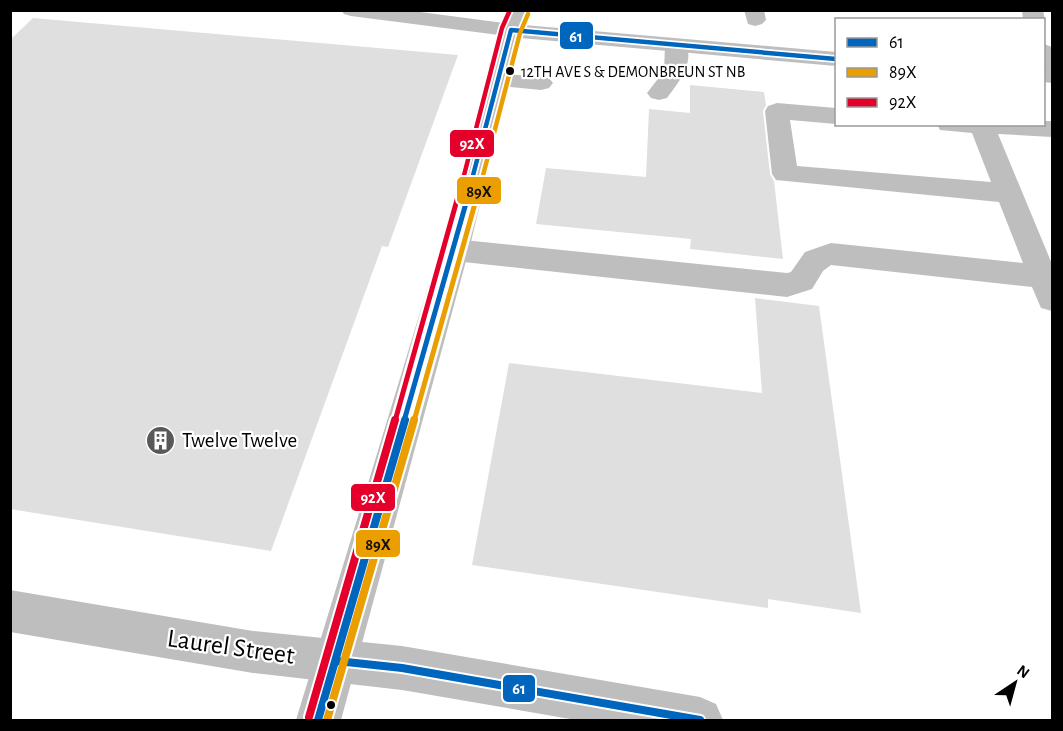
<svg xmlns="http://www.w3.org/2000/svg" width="1063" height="731" viewBox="0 0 1063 731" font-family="'Alegreya Sans',sans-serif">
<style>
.building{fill:#dfdfdf}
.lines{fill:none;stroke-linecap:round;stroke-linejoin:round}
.minor{fill:#bebebe;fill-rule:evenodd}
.major{fill:#bebebe;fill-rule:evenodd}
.bus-1-far2-casing{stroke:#fff;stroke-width:8}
.bus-1-far1-casing{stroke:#fff;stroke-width:10}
.bus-1-casing{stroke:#fff;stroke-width:12}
.bus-2-far2-casing{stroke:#fff;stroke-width:8}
.bus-2-far1-casing{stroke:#fff;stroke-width:10}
.bus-2-casing{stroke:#fff;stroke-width:12}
.bus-3-far2-casing{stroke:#fff;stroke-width:8}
.bus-3-far1-casing{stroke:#fff;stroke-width:10}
.bus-3-casing{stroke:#fff;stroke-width:12}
.bus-1-far2{stroke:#0065bd;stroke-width:4.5}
.bus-1-far1{stroke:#0065bd;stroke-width:5}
.bus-1{stroke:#0065bd;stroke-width:8}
.bus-2-far2{stroke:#eb9e00;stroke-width:4.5}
.bus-2-far1{stroke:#eb9e00;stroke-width:5}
.bus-2{stroke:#eb9e00;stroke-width:8}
.bus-3-far2{stroke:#e4002b;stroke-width:4.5}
.bus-3-far1{stroke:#e4002b;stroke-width:5}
.bus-3{stroke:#e4002b;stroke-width:8}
.bus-dot{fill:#000;stroke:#fff;stroke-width:2}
.labels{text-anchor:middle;stroke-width:4.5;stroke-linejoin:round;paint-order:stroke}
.far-bus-label{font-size:16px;fill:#000;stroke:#fff;text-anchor:start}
.poi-label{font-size:21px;fill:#000;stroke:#fff;text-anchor:start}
.near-street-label{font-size:26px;fill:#000;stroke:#fff}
.line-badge{stroke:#fff;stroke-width:2}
.badge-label{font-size:16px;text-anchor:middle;font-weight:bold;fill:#fff}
.pale-badge-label{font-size:16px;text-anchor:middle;font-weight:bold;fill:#111}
</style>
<rect width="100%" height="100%" fill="#fff"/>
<path class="building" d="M33,18l425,37 -70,192 -6,-1 -111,305 -261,-42v-469z
M690,85l74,7 2,13 -3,6 7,63 4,7 9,78 -93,-10 1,-10 -155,-15 10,-56 100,9 3,-68 41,4z
M755,298l64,8 42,307 -93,-14v9l-296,-43 37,-202 253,30z"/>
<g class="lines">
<path class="minor" d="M744,10h20l2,10 -4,4 -7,2 -7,-2z
M1022,10h21l2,10h-22z
M676,39l8,2c13,20 -6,42 -17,57l-8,2 -8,-2 -4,-5 17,-22 1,-25 3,-5z
M1044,44l8,3v28l-8,-3z
M498,73l51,5 4,5 -4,5 -8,2 -51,-5 -4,-5 4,-5z
M777,103l59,5v16l-46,-4 7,46 194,16 -19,-49 -32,-3 -3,-6h107v-3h8v16l-54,-3 54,130v47l-11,-3 -9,-21 -201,-22 -8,6 -11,18 -25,8 -333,-36 -10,-3 -5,-8 5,-8 10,-3 333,34 4,-1 14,-20 26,-9 192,20 -24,-61 -223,-22 -4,-6 -7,-63 3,-5z
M10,590l243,41 149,15 298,51 16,7 7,16h-147l-174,-30 -149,-17 -243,-41z"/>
<path class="major" d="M341,10h64l99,13 5,-13h21l-6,15 312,27v14l-316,-28 -51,212 -128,470h-45l143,-470 60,-215 -148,-19 -7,-2z
M1044,68l8,1v14l-8,-1z"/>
<defs>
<path id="bus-1-far2" d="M471,183l40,-153 325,29"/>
<path id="bus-1-far1" d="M404,421l68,-239"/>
<path id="bus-1" d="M337,661l65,7 298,52
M318,720l87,-300"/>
<path id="bus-2-far2" d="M481,183l39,-150 8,-19"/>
<path id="bus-2-far1" d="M414,421l67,-239"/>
<path id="bus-2" d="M327,720l87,-300"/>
<path id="bus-3-far2" d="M462,183l40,-155 8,-18"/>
<path id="bus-3-far1" d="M395,421l67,-239"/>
<path id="bus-3" d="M309,717l86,-297"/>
</defs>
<use href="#bus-1-far2" class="bus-1-far2-casing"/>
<use href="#bus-1-far1" class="bus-1-far1-casing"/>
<use href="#bus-1" class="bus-1-casing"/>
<use href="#bus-2-far2" class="bus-2-far2-casing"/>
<use href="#bus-2-far1" class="bus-2-far1-casing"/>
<use href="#bus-2" class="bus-2-casing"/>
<use href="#bus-3-far2" class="bus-3-far2-casing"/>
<use href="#bus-3-far1" class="bus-3-far1-casing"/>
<use href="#bus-3" class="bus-3-casing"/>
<use href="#bus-1-far2" class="bus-1-far2"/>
<use href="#bus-1-far1" class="bus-1-far1"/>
<use href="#bus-1" class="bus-1"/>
<use href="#bus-2-far2" class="bus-2-far2"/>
<use href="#bus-2-far1" class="bus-2-far1"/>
<use href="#bus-2" class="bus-2"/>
<use href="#bus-3-far2" class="bus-3-far2"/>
<use href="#bus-3-far1" class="bus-3-far1"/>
<use href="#bus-3" class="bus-3"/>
</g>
<defs>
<symbol id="building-disc" viewBox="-11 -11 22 22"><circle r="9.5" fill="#595959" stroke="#fff"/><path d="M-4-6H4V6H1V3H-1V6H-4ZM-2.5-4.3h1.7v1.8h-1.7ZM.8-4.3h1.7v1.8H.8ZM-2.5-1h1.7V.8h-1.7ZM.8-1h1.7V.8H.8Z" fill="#fff"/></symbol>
</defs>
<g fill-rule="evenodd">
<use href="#building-disc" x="144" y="424" width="33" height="33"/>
</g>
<g class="bus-dot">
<circle cx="510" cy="71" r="5"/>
<circle cx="331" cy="705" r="5"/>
</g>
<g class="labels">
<g class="far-bus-label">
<text x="521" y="77">12TH AVE S &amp; DEMONBREUN ST NB</text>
</g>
<g class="poi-label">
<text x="182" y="447">Twelve Twelve</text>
</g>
<g class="near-street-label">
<text transform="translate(231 646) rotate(8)" y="9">Laurel Street</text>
</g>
</g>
<g class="line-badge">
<rect x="559" y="21" width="35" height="29" rx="6" fill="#0065bd"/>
<rect x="449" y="129" width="46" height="29" rx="6" fill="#e4002b"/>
<rect x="456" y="176" width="46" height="29" rx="6" fill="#eb9e00"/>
<rect x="350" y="483" width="46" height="29" rx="6" fill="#e4002b"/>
<rect x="355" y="529" width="46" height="29" rx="6" fill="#eb9e00"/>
<rect x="502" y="674" width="34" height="29" rx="6" fill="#0065bd"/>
</g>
<g class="badge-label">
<text x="576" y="42">61</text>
<text x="472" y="149">92X</text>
<text x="373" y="503">92X</text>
<text x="519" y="694">61</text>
</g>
<g class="pale-badge-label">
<text x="479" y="197">89X</text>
<text x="378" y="550">89X</text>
</g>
<rect width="1063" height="731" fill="none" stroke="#000000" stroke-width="24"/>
<rect x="835" y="18" width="210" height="108" fill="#ffffff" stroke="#999999" stroke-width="1.5"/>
<rect x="847" y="38" width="30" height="9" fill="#0065bd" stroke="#999999" stroke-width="1.5"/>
<text x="889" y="48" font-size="18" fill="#000000">61</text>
<rect x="847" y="68" width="30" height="9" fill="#eb9e00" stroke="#999999" stroke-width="1.5"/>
<text x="889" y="78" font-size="18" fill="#000000">89X</text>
<rect x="847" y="98" width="30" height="9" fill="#e4002b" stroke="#999999" stroke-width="1.5"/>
<text x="889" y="108" font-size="18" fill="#000000">92X</text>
<g transform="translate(1015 683) rotate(36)" stroke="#ffffff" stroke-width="4.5" paint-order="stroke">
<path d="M0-4.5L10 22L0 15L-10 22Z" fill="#000000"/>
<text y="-9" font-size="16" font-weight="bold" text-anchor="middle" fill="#000000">N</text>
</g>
</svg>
